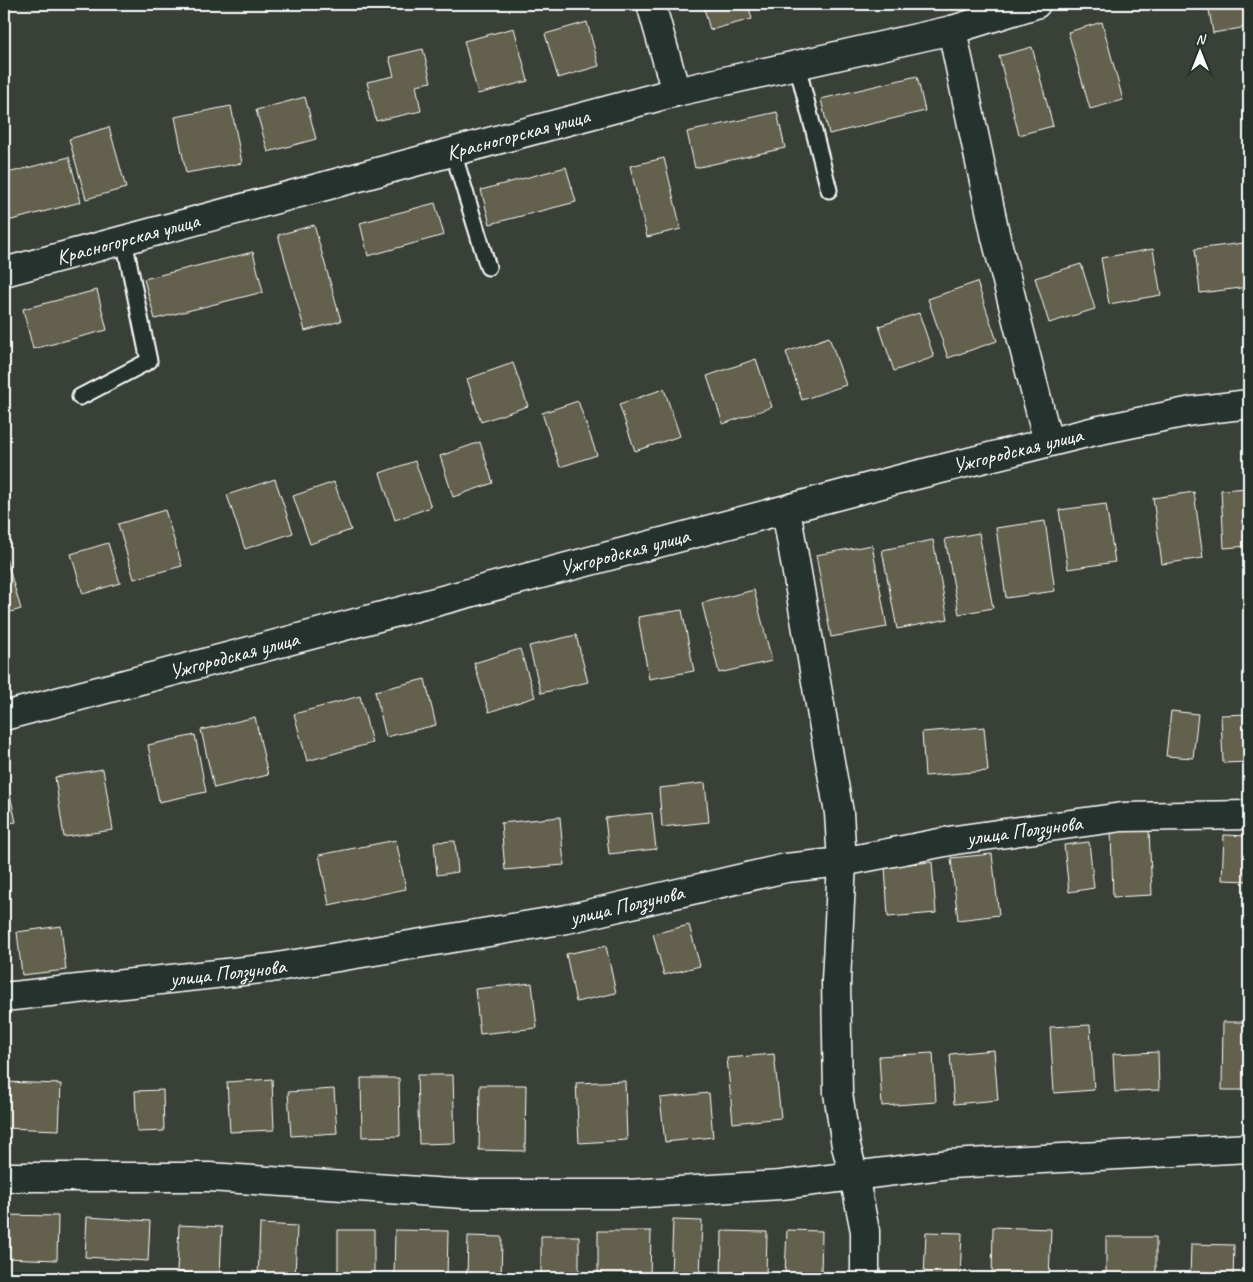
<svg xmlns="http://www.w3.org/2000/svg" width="1253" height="1282" viewBox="0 0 1253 1282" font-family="Caveat,sans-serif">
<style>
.building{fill:#64604d;stroke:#fff}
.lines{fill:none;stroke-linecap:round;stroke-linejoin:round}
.service-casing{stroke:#fff;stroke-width:19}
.minor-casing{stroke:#fff;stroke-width:31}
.primary-casing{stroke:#fff;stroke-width:31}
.service{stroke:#26332d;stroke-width:15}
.minor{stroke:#26332d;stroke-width:28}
.primary{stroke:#26332d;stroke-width:28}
.labels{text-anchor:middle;stroke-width:4;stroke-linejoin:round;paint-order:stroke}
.street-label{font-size:21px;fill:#fff;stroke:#26332d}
</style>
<rect width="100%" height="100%" fill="#394037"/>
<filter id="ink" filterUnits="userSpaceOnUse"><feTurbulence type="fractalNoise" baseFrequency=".02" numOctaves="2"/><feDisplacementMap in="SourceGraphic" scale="10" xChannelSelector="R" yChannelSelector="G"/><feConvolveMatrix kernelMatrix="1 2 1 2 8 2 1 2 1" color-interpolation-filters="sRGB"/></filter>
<g filter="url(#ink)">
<path class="building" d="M703,4h45l4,15 -42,11z
M1208,4h36l3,23 -34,6z
M587,22l12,44 -41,12 -13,-44z
M1102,22l21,78 -33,9 -22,-77z
M514,28l14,53 -50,13 -14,-53z
M1032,47l21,79 -34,9 -20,-79z
M423,49l8,33 -15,3 5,26 -45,10 -9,-39 27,-6 -5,-19z
M917,76l8,35 -96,23 -8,-35z
M305,97l11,42 -48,13 -12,-42z
M231,106l11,57 -56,10 -11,-56z
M777,112l8,36 -90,20 -8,-36z
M109,127l17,61 -40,11 -17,-60z
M69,157l12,45 -77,20v-48z
M664,158l17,71 -34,8 -17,-71z
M566,167l10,35 -86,22 -9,-34z
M435,203l9,32 -76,21 -8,-33z
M314,225l27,96 -36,10 -27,-96z
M1244,243l5,44 -49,6 -5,-44z
M1153,249l8,46 -52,9 -8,-46z
M253,252l10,40 -108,27 -11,-40z
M1081,264l14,45 -46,14 -14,-45z
M977,282l20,59 -49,17 -20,-59z
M97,290l10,40 -74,19 -10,-40z
M919,313l15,44 -40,14 -15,-45z
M829,337l17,48 -44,15 -16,-48z
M756,359l16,48 -49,17 -16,-48z
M513,363l15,43 -47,16 -14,-43z
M664,389l16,47 -45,15 -16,-47z
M578,401l19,54 -37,12 -18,-54z
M480,442l13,41 -40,14 -13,-41z
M415,461l16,46 -36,13 -15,-47z
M275,479l18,54 -48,16 -18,-54z
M334,482l17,48 -41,14 -17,-48z
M1249,488v58l-25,2 -3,-58z
M1194,492l9,66 -41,6 -9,-66z
M1106,504l9,58 -47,7 -9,-59z
M165,510l17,56 -48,13 -16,-55z
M1045,521l10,70 -49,7 -10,-70z
M979,533l14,75 -34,6 -14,-75z
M933,540l15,79 -51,10 -15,-79z
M108,543l12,40 -37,11 -12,-40z
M872,545l15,82 -56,10 -15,-82z
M4,552l17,57 -17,5z
M754,590l18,71 -53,12 -17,-70z
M682,610l12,61 -45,8 -11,-62z
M576,635l12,47 -47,11 -12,-47z
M520,649l15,48 -46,15 -15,-49z
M425,679l11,46 -50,12 -11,-46z
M360,696l12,47 -65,18 -13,-47z
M1171,711l27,3 -5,44 -27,-2z
M1249,714v48l-26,1 -2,-48z
M255,717l13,58 -54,13 -13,-58z
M984,727l4,44 -63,5 -3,-44z
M195,735l11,57 -47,10 -11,-57z
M103,769l10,61 -49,7 -9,-60z
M4,772h1l11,50 -12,2z
M705,783l4,39 -47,5 -3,-39z
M652,813l4,36 -47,5 -4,-36z
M560,817l4,48 -59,5 -4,-47z
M1149,830l3,65 -39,2 -2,-66z
M1224,835l25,1v45l-27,-1z
M396,840l10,49 -77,16 -10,-50z
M455,841l3,31 -21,3 -3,-33z
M1089,842l5,46 -25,4 -5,-47z
M992,854l7,61 -41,5 -7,-62z
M932,862l4,51 -48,4 -3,-51z
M689,925l11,41 -36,9 -11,-41z
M61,926l5,44 -44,5 -5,-43z
M606,946l10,47 -40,9 -10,-48z
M532,983l5,45 -57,6 -5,-45z
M1223,1022h26v68h-27z
M1090,1025l4,65 -40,3 -4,-66z
M994,1050l4,50 -44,4 -4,-50z
M1158,1052l1,38 -44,2 -2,-38z
M933,1053l3,49 -54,4 -3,-50z
M774,1054l7,64 -48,5 -6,-65z
M417,1075h36l2,68 -36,1z
M361,1078h38l1,58 -38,1z
M272,1079l2,51 -44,2 -3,-50z
M625,1081l2,59 -48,3 -3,-60z
M4,1082l57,2 -2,46 -55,-2z
M480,1085h46l-1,66 -46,-1z
M334,1089l3,44 -46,3 -3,-44z
M163,1090l1,41 -27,1 -2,-41z
M709,1093l4,44 -48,5 -5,-44z
M4,1215l54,1 -1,44 -53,-2z
M87,1217l63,4 -2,40 -63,-4z
M673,1220l29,1 -2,56 -29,-1z
M260,1224l37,2 -2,52h-37z
M179,1225l43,2 -2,48 -43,-3z
M993,1227l58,2 -2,49h-57z
M338,1230h36v48h-36z
M395,1230l53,1 -1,47h-53z
M787,1230l35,1 -1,43 -36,-1z
M598,1231h53l-1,47h-52z
M722,1231l45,1 -1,46h-45z
M926,1232l36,1 -2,45h-36z
M468,1236l34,1 -1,41h-34z
M541,1236h38v41h-38z
M1106,1237h50v41h-50z
M1191,1244l43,1 -1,33h-43z"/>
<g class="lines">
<defs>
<path id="service" d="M797,65l32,125
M453,152l35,115
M80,397l69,-36 -25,-121"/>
<g id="minor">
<path d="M651,4l25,88"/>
<path d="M952,30l44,208 52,204"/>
<path id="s1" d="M4,272l672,-180 276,-62 84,-26"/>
<path d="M786,510l53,303 3,49 -6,119 2,112 8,53 8,30 11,55v47"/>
<path id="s2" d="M4,997l267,-29 296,-49 219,-51 56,-6 113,-22 167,-23 127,-2"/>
<path d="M4,1177h205l255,17h163l154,-9 169,-21 299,-16"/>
</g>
<g id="primary">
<path id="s3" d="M4,716l900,-238 191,-47 97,-20 57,-7"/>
</g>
</defs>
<use href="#service" class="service-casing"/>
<use href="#minor" class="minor-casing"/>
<use href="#primary" class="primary-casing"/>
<use href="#service" class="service"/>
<use href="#minor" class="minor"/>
<use href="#primary" class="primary"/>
</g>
</g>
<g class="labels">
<g class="street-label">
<text dy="7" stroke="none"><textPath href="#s1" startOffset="532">Красногорская улица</textPath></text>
<text dy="7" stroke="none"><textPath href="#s1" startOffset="128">Красногорская улица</textPath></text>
<text dy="7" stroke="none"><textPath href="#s3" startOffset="1048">Ужгородская улица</textPath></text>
<text dy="7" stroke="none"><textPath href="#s3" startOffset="642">Ужгородская улица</textPath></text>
<text dy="7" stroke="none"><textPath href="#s3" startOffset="238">Ужгородская улица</textPath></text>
<text dy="7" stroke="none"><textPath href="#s2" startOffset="1035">улица Ползунова</textPath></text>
<text dy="7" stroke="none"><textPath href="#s2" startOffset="630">улица Ползунова</textPath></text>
<text dy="7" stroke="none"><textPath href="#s2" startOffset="225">улица Ползунова</textPath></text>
</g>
</g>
<rect width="1253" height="1282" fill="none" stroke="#26332d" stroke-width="20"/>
<rect x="10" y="10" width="1233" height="1262" fill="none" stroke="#fff" stroke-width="2" filter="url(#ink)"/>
<g transform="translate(1200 52)" stroke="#26332d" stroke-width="4" paint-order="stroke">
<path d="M0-4L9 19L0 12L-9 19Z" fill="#ffffff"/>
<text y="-8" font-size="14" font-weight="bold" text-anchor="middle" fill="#ffffff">N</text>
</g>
</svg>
